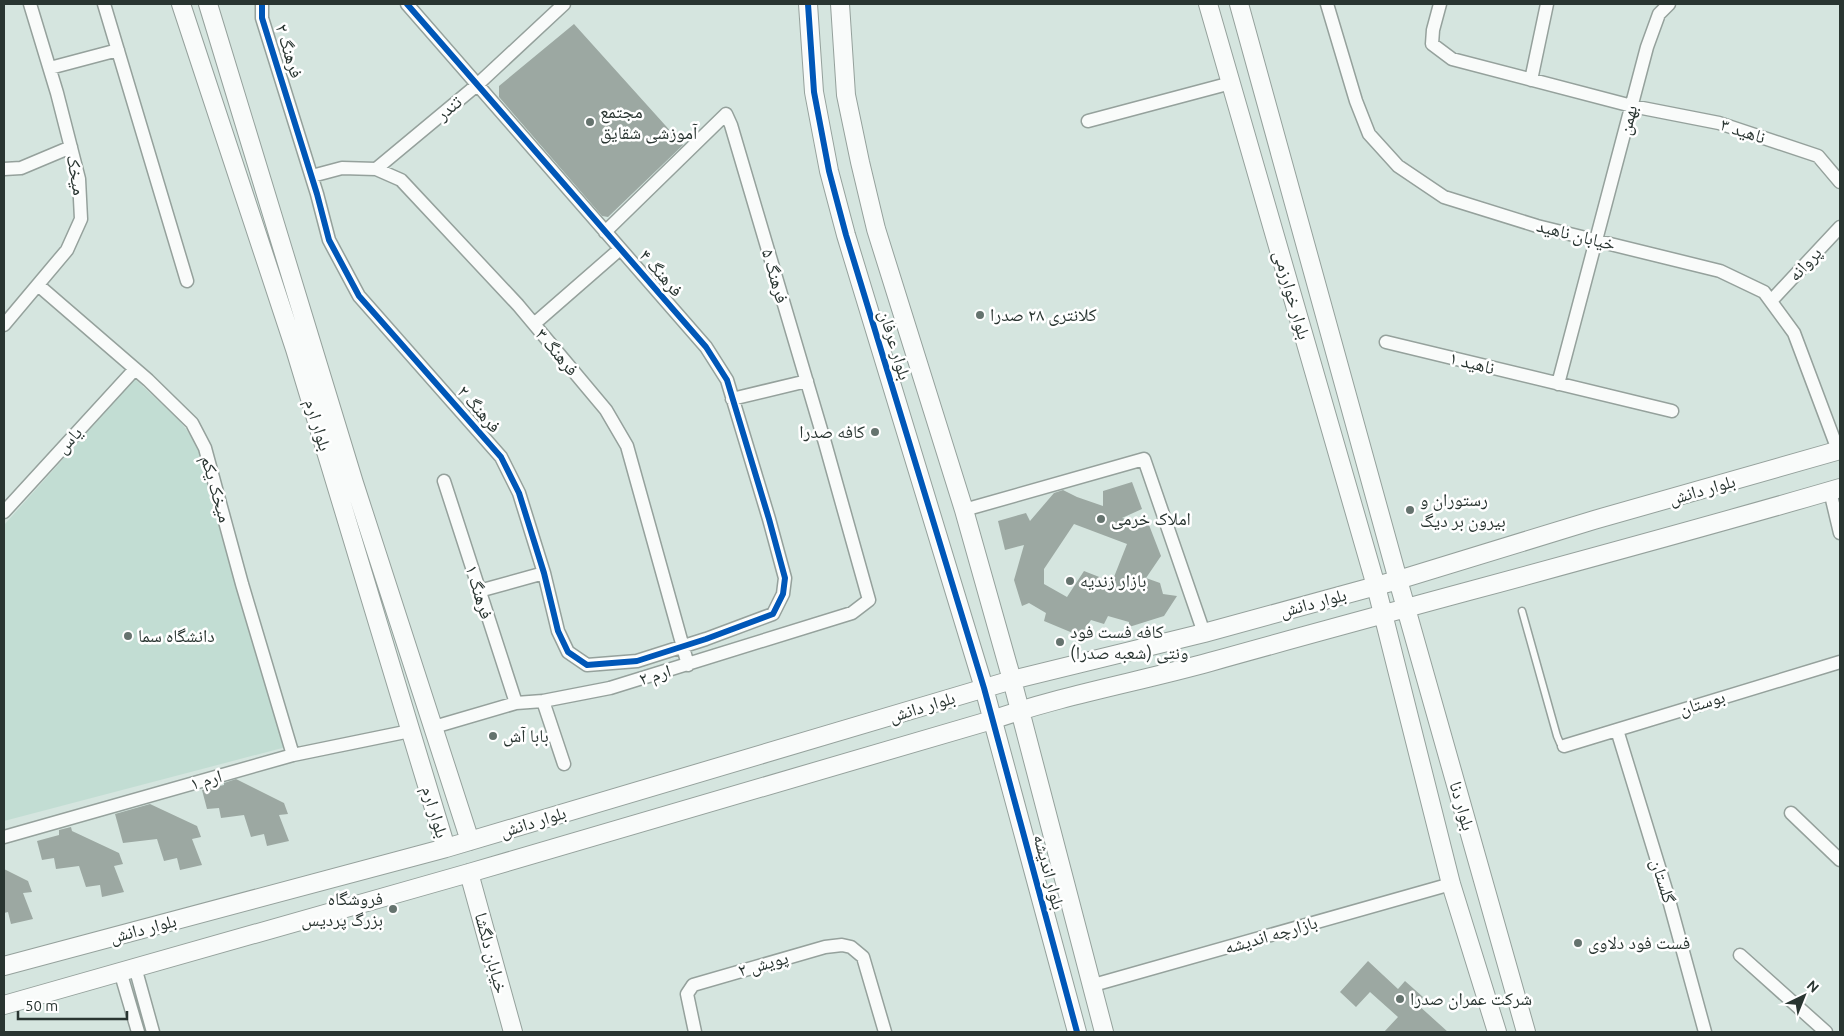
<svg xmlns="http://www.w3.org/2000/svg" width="1844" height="1036" viewBox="0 0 1844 1036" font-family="Ubuntu,'Noto Naskh Arabic',sans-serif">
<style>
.built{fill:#c2ddd3}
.building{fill:#9ca8a2;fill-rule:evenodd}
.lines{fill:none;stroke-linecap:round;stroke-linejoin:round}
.lane-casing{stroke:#95a19c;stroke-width:9}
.street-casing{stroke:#95a19c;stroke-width:15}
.secondary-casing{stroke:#95a19c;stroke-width:20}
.lane{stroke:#f9fbfa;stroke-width:6}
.street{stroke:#f9fbfa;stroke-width:12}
.secondary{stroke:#f9fbfa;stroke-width:18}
.cycleway-casing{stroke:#fff;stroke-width:9}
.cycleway{stroke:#0057b8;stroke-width:6}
.poi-dot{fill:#65736e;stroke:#fff;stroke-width:2}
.labels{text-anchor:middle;stroke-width:5;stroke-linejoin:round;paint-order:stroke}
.street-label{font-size:18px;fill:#293531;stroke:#fff}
.poi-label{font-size:18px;fill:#293531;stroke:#fff;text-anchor:start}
</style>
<rect width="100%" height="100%" fill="#d5e5df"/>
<path class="built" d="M135,379l44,41 16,21 9,25 82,281 -282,74v-296z"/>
<path class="building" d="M574,24l109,121 -75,72 -6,-1 -103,-119v-11z
M1132,482l10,27 -20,9 27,7 12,31 -15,22 14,5 3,11 14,2 -13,20 -35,11v-5l-21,-6 -4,8 -13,-4 -11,16 -36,-15 2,-8 -17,-10 -7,3 -8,-26 10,-35 -19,5 -7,-29 28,-8 4,8 24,-28 9,-3 14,7 26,9v-15zM1074,524l53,20 -15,38 -28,-11 -17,26 -23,-13v-15z
M236,779l48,24 4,11 -9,1 10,26 -22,5 -3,-12 -13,3 -7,-22 -23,3 -2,-10 -12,1 -5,-19 22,-5v-2z
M150,804l47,22 4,11 -9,2 10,26 -22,5 -3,-12 -13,3 -7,-22 -34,4 -8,-29z
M71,827l1,4 47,22 4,11 -9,2 10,26 -22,5 -2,-12 -14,2 -7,-21 -23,3 -2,-11 -12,2 -5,-19 22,-6v-5z
M4,869l24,12 4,11 -9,1 10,26 -22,5 -3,-12 -4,1z
M1368,961l30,28 7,-8 18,16 -6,7 31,28h-64l14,-15 -28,-25 -14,15 -16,-15z"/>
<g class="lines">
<defs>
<path id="lane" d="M1522,611l35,125 3,7 4,3"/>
<path id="street" d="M104,4l83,277
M262,4v14l55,176 12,46 30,56 142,161 18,36 25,80 14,58 10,21 19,13 50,-4 69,-22 67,-25 10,-20 2,-16 -16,-59 -42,-139 -21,-33 -299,-343
M1327,4l29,97 13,33 29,32 46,31 93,29 183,45 44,21 30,41 44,117
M1440,4l-7,26 -1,14 20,15 180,47 87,17 99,33 22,26
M50,68l68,-18
M1531,80l16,-76
M1088,121l143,-38
M4,169l17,-1 50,-21
M376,169l101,-84 87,-81
M312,176l30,-8 34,1 25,11 117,125 88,105 21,36 61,219
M38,285l110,95 44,43 13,25 37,136 51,171
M1771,301l69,-74
M534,324l86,-75
M4,325l63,-75 14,-31 -2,-40 -22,-86 -27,-89
M1386,342l286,69
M1558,384l89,-337 12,-33 10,-10
M732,399l75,-18
M444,481l72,222
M1830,491l10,42
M964,510l180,-51 60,174
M4,512l131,-143
M479,591l65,-18
M543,701l21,63
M434,727l82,-24 27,-2 67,-13 242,-75 17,-13 -44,-157 -94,-318 -5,-11 -121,118
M1617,730l50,163 38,139
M1564,746l276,-84
M1791,813l49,47
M4,837l289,-82 117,-24
M1740,955l86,77
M135,967l18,65
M120,971l18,61
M1090,986l361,-102
M695,1032l-8,-38 6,-9 132,-38 17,-2 9,2 12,10 22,75"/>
<path id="secondary" d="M181,4l114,345 151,499
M208,4l146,479 116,358
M808,4l6,88 15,79 17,64 138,453 93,344
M840,4l6,91 14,67 16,67 88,281 48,170 92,352
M1208,4l168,582 75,298 46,148
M1239,4l159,576 128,452
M469,873l44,159
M4,966l442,-118 566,-168 192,-47 194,-53 196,-60 246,-70
M4,1005l465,-132 523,-153c71,-25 146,-38 218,-58 210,-59 421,-113 630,-174"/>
</defs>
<use href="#lane" class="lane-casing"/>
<use href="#street" class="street-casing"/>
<use href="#secondary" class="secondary-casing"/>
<use href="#lane" class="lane"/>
<use href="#street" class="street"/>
<use href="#secondary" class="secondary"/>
<defs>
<path id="cycleway" d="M262,4v14l55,176 12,46 30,56 142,161 18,36 25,80 14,58 10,21 19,13 50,-4 69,-22 67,-25 10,-20 2,-16 -16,-59 -42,-139 -21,-33 -299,-343
M808,4l6,88 15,79 17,64 138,453 93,344"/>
</defs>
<use href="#cycleway" class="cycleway-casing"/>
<use href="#cycleway" class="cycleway"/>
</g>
<g class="poi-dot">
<circle cx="590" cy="122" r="5"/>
<circle cx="980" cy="315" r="5"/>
<circle cx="875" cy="432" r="5"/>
<circle cx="1410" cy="510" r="5"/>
<circle cx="1101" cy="519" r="5"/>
<circle cx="1070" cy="581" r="5"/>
<circle cx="128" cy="636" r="5"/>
<circle cx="1060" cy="642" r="5"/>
<circle cx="493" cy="736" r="5"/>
<circle cx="393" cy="909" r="5"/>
<circle cx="1578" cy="943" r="5"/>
<circle cx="1400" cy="999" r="5"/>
</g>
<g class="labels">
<g class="street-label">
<text transform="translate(289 51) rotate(73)" y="6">فرهنگ ۲</text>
<text transform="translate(449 108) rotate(-40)" y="6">تندر</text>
<text transform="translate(1628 120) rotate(-76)" y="6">بهمن</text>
<text transform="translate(1743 131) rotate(18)" y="6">ناهید ۳</text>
<text transform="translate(76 175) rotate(80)" y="6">میخک</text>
<text transform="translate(1576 235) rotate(14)" y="6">خیابان ناهید</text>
<text transform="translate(1805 264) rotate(-47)" y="6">پروانه</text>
<text transform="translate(661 273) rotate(49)" y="6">فرهنگ ۴</text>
<text transform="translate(775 276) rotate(74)" y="6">فرهنگ ۵</text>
<text transform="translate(1292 295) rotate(74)" y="6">بلوار خوارزمی</text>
<text transform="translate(895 345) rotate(73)" y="6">بلوار عرفان</text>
<text transform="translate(557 352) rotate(50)" y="6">فرهنگ ۳</text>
<text transform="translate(1472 363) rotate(14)" y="6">ناهید ۱</text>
<text transform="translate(479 409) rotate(49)" y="6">فرهنگ ۲</text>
<text transform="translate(318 425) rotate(73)" y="6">بلوار ارم</text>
<text transform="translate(69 440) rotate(-47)" y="6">یاس</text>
<text transform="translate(216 489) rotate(74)" y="6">میخک یکم</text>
<text transform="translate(1702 490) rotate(-16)" y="6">بلوار دانش</text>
<text transform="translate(479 592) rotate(73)" y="6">فرهنگ ۱</text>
<text transform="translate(1313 603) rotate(-15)" y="6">بلوار دانش</text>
<text transform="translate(655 675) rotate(-17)" y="6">ارم ۲</text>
<text transform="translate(1702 703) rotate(-17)" y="6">بوستان</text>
<text transform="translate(922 707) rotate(-17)" y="6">بلوار دانش</text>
<text transform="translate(206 780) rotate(-16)" y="6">ارم ۱</text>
<text transform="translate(1462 806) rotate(74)" y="6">بلوار دنا</text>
<text transform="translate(435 812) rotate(73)" y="6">بلوار ارم</text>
<text transform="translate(533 822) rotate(-17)" y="6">بلوار دانش</text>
<text transform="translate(1049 872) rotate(75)" y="6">بلوار اندیشه</text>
<text transform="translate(1663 881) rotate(73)" y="6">گلستان</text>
<text transform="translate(143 929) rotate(-15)" y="6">بلوار دانش</text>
<text transform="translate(1271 935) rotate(-16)" y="6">بازارچه اندیشه</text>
<text transform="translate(491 953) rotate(75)" y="6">خیابان دلگشا</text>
<text transform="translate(763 964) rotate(-16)" y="6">پویش ۲</text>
</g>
<g class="poi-label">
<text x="600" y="118">مجتمع<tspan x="600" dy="21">آموزشی شقایق</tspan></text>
<text x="990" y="321">کلانتری ۲۸ صدرا</text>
<text x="865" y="438" text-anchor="end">کافه صدرا</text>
<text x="1420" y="506">رستوران و<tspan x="1420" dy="21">بیرون بر دیگ</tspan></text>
<text x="1111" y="525">املاک خرمی</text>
<text x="1080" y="587">بازار زندیه</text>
<text x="1070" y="638">کافه فست فود<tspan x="1070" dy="21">ونتی (شعبه صدرا)</tspan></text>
<text x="138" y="642">دانشگاه سما</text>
<text x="503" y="742">بابا آش</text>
<text x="383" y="905" text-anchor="end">فروشگاه<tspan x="383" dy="21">بزرگ پردیس</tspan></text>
<text x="1588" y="949">فست فود دلاوی</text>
<text x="1410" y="1005">شرکت عمران صدرا</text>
</g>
</g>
<rect width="1844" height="1036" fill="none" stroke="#293531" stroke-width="10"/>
<g transform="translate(1804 996) rotate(43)" stroke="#ffffff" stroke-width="4" paint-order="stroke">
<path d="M0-4L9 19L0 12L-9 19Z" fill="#293531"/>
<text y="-8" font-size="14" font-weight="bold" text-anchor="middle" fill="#293531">N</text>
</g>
<path d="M18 1011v8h109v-8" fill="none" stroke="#293531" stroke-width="2.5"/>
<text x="25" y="1011" font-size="15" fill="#293531" stroke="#ffffff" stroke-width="4" paint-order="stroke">50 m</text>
</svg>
